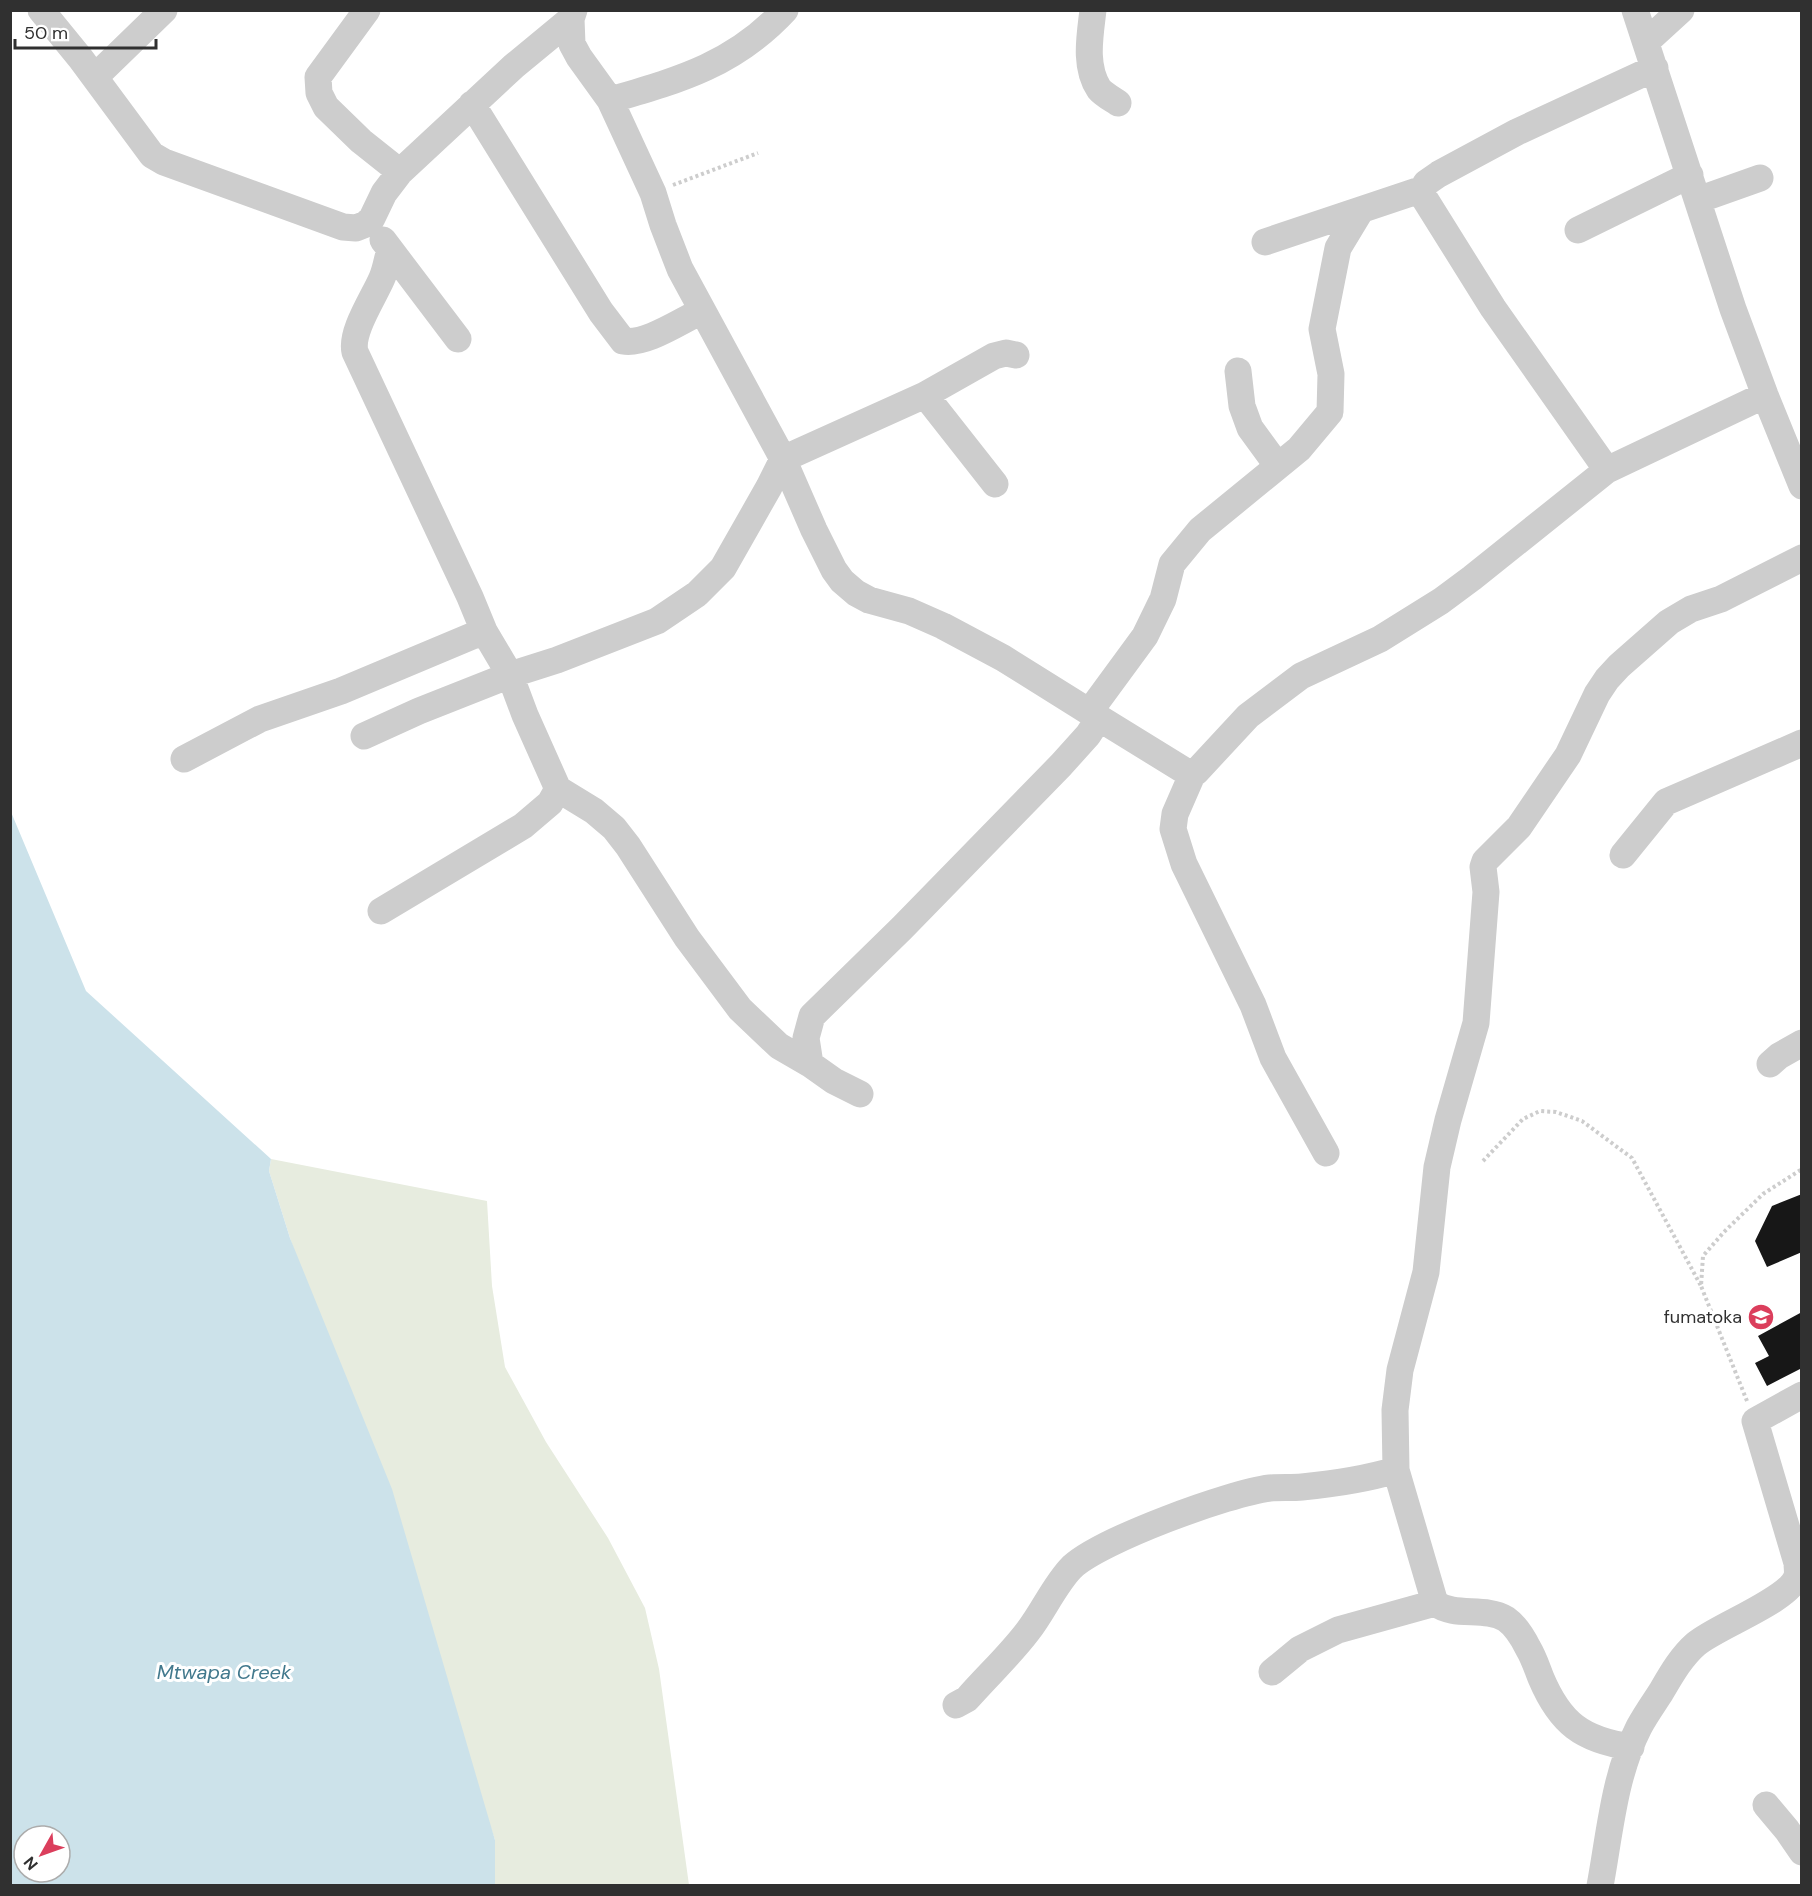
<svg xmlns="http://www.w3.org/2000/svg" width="1812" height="1896" viewBox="0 0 1812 1896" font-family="'DM Sans',sans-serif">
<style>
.green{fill:#e7ecdf}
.water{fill:#cce2ea;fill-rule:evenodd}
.building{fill:#171717}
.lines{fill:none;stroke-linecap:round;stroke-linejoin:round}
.path{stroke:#cdcdcd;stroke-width:4;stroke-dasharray:3 3;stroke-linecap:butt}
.minor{stroke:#cdcdcd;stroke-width:27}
.labels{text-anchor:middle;stroke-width:6;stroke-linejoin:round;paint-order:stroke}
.poi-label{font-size:18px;fill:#303030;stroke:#fff;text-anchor:end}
.water-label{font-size:20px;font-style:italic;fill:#42798d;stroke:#fff}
</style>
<rect width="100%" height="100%" fill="#fff"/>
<path class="green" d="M271,1159l216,42 5,85 13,81 41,75 62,96 37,70 14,61 30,216h-194v-45l-205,-602 -21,-67z"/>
<path class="water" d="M11,812l75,179 185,168 -2,12 21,67 102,251 103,351v45h-484zM24,1836h36v36h-36z"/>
<path class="building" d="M1802,1194v58l-35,15 -12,-26 17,-35z
M1802,1312v56l-35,18 -12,-23 14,-7 -11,-20z"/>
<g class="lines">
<path class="path" d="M673,185l85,-32
M1483,1161l40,-42 17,-8 16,1 26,9 50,37 69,128
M1747,1401l-46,-115 2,-30 21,-24 39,-38 39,-25"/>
<path class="minor" d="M41,10l40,49 71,96 12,7 179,65 13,1 10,-4 6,-6 12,-25 16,-21 114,-106 57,-47
M367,10l-49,67 1,16 7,14 35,34 39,31
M574,10l-3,9 1,25 7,13 31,43 43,93 10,32 17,44 103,190 31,71 20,40 8,11 14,12 13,7 40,11 34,15 60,32 96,60 -11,17 -27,30 -159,163 -90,88 -6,22 4,26 24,17 26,13
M1093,10c-3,26 -9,56 6,79 4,5 13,10 19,14
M1635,10l98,299 32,86 37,91
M1646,42l35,-32
M1655,68l-138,64 -78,42 -13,9 -3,6v7l70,112 114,162 158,-75
M95,77l69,-67
M610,100c69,-20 124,-35 175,-90
M472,104l129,208 22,29c23,4 57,-20 79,-30
M1698,200l62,-22
M1578,230l112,-55
M383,240l75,99
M1265,242l158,-53
M1238,371l4,35 8,22 27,37
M925,395l70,89
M1090,711l55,-75 18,-37 9,-35 28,-34 99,-81 31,-37 1,-38 -9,-45 16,-81 23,-38
M1099,718l86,53 7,4 4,-3 52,-56 53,-40 79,-37 61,-38 31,-23 135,-108
M364,736l55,-25 91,-36 47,-15 100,-39 40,-27 26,-26 46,-81 14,-28 142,-64 69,-39 12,-3 10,2
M184,759l76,-40 81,-28 143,-60
M1192,775l-17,39 -2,15 11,35 69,141 20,53 53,95
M558,789l36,22 20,17 14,18 59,92 53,71 39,37 31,18
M1623,855l43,-53 136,-59
M381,911l142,-85 27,-23 8,-14 -33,-74 -15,-40 -26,-44 -14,-34 -115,-245c-5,-20 19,-55 27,-74 4,-9 5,-19 8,-28
M1770,1064l9,-8 23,-13
M1272,1672l28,-23 38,-19 97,-27
M956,1705l11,-6c20,-23 43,-44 61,-68 15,-19 27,-47 44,-64 29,-27 157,-74 198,-79 11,-1 21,0 32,-1 31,-3 64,-8 94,-17
M1631,1747c-49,-7 -71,-24 -90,-69 -4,-10 -7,-20 -13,-30 -5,-10 -12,-22 -22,-29 -22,-13 -51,-1 -71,-16l-39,-133 -1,-60 5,-40 26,-98 11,-105 11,-47 28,-97 10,-131 -3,-25 2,-6 34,-34 49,-72 29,-61 10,-15 12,-13 50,-44 22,-13 30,-10 81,-41
M1766,1805l21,25 15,22
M1600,1886c10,-54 14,-110 39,-159 7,-13 15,-24 22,-35 10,-17 20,-35 35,-48 21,-18 94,-44 101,-68 1,-4 0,-9 0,-13l-42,-142 47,-26"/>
</g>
<defs>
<symbol id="school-disc" viewBox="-11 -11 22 22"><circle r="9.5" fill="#db3e5c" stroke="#fff"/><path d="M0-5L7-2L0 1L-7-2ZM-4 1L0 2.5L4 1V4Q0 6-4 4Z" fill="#fff"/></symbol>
</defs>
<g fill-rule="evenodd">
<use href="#school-disc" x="1746" y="1302" width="30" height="30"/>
</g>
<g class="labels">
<g class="poi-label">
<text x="1742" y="1323">fumatoka</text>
</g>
<g class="water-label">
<text x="224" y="1679">Mtwapa Creek</text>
</g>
</g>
<rect width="1812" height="1896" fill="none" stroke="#303030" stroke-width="24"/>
<g transform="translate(42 1854) rotate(230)"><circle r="28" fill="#ffffff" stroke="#acacac" stroke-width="1.5"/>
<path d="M0-4.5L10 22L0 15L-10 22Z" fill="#db3e5c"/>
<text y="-9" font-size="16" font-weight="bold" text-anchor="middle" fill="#303030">N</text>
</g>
<path d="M15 39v9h141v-9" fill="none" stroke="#303030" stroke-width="3"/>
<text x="24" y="39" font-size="18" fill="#303030" stroke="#ffffff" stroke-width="4.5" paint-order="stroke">50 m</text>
</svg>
